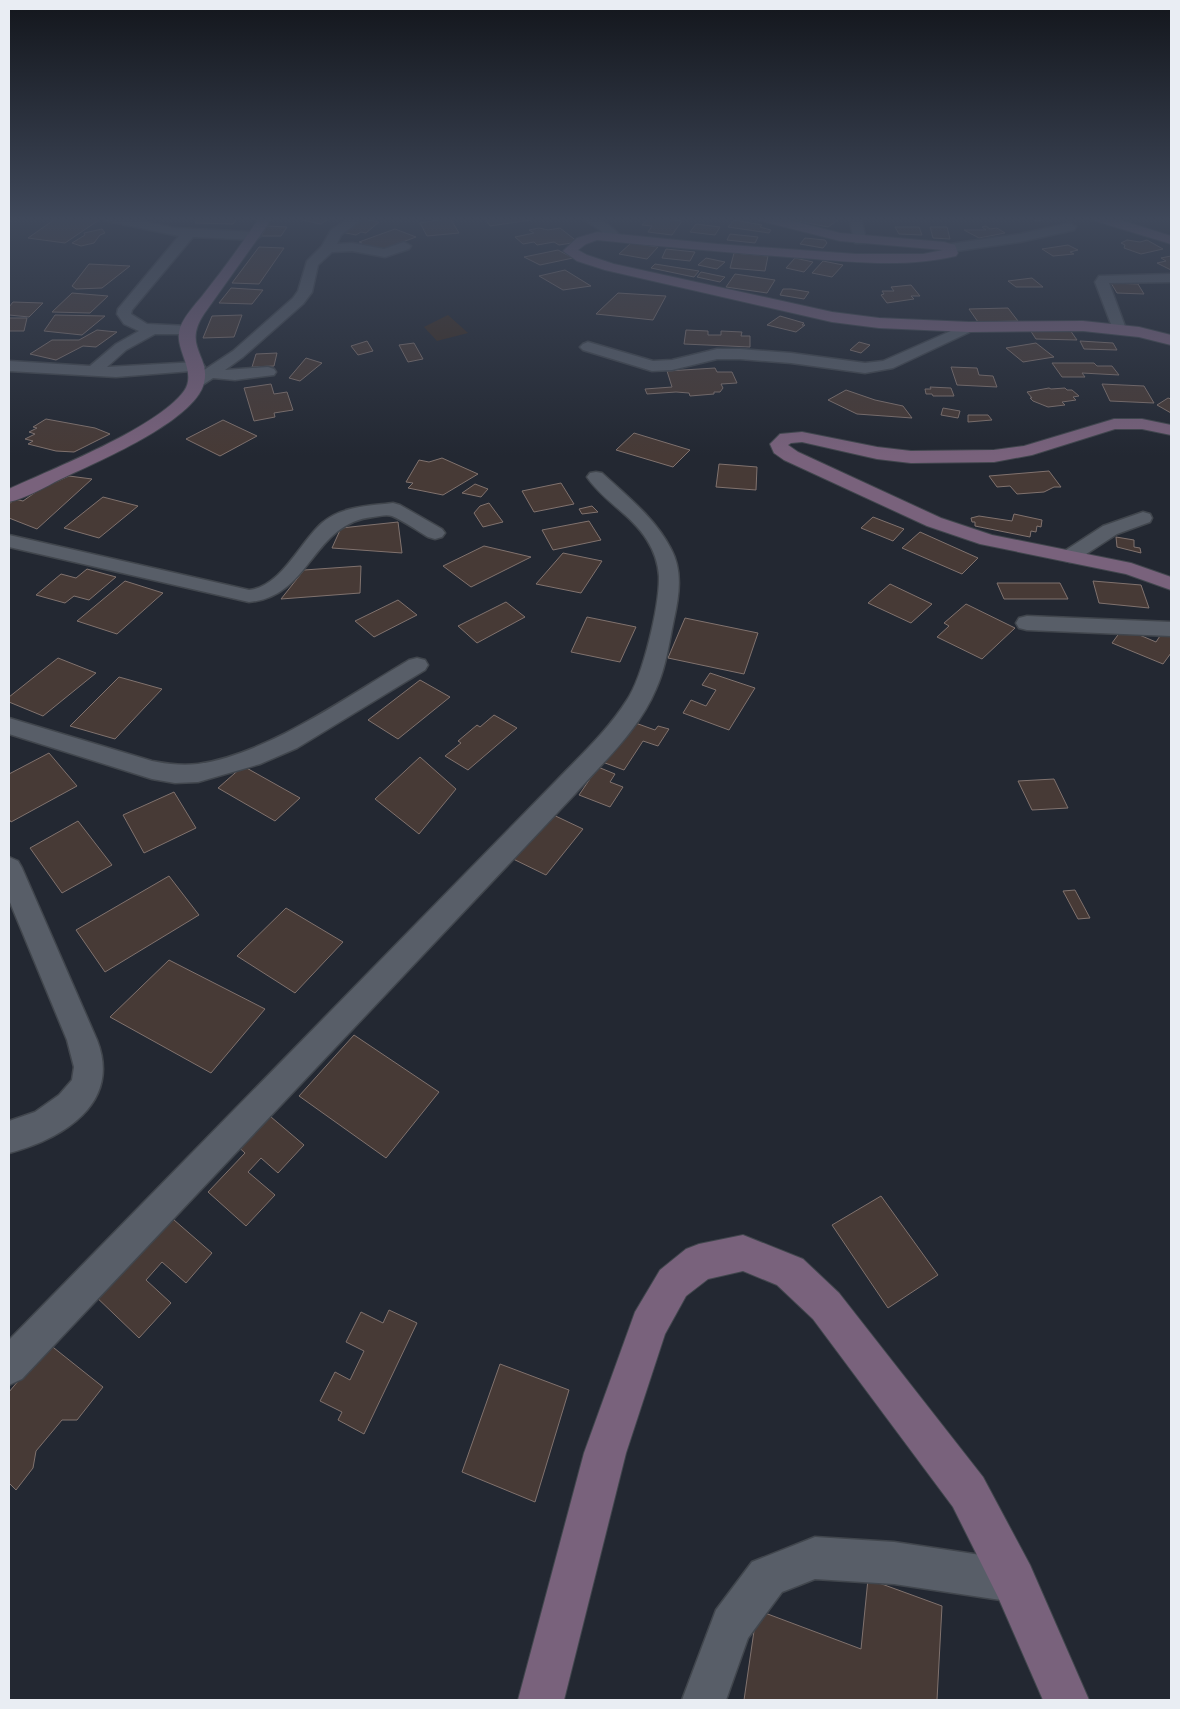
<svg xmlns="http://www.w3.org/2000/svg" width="1180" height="1709" viewBox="0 0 1180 1709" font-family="'Varela Round',sans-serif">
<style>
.industrial{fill:#3b2c21}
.building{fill:#473a36;stroke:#80726e}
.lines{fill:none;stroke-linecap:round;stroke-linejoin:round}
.street-casing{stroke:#41464d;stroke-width:3}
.secondary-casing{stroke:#41464d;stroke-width:2}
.street{fill:#585e68;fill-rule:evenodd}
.secondary{fill:#79627c;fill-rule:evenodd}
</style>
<rect width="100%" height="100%" fill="#232832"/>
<path class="industrial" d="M448,315l20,18 -31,8 -13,-14z"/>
<path class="building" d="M58,217h38l6,1 -37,25 -37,-5z
M158,217h28l-2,2h-27z
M200,217h38l-5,7 -38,-1z
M307,217h24l-10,7 -19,-4z
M484,217h44l3,3 -41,6z
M649,217l33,4 -10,14 -24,-3 4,-6 -10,-1z
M796,217h46l-14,10 -35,-7z
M1021,217h35l-19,4 -9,-4z
M358,218l21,4 -13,11 -5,-1 -5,3 -15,-3z
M450,218l9,15 -32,3 -7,-13z
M734,220l28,5 -2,2 11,3 -2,3 -41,-6z
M696,224l24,3 -5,8 -25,-3z
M267,226l20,1 -6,9h-20z
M986,226l4,3 7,-1 8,5 -26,5 -15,-8h22l-4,-3z
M895,227h24l3,8 -23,-1z
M930,227h17l3,12 -17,-1z
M539,228l9,2 12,-2 18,14 -19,3 -5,-3 -17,3 -3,-3 -11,2 -8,-7 19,-4 -5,-3z
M102,229l3,4 -5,2 -6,8 -13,3 -9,-3 13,-8 -1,-2z
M395,229l21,8 -35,13 -23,-6 4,-1 -3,-1z
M730,234l28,3 -3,6 -28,-3z
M805,238l20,2 2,3 -4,5 -23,-4z
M1127,240l13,2 7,-2 16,9 -22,5 -17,-6 1,-3 -4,-2z
M631,243l27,4 -11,12 -28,-5z
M1068,245l10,5 -8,2 4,2 -21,2 -11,-7z
M259,247l25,1 -25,36 -27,-1z
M666,249l29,3 -5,9 -28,-3z
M558,250l15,8 -33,7 -16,-8z
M734,253l34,3 -3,15 -35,-3z
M1171,256v14l-14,-7 9,-2 -5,-3z
M706,258l19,4 -8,7 -19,-4z
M795,258l18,4 -9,10 -18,-4z
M823,261l20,4 -11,12 -20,-4z
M89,264l41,2 -28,22 -26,1 -4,-3z
M655,264l44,7 -5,6 -43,-9z
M565,270l26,16 -28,4 -24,-14z
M701,272l24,5 -5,5 -23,-5z
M735,274l40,6 -8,13 -41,-6z
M1032,278l11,9h-27l-8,-6z
M1111,283l27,1 6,10 -27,-1z
M911,285l9,11h-9l3,3 -27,4 -6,-8 3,-1 -2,-3h12l-3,-4z
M231,288l32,2 -11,14 -33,-1z
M783,289h8l18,3 -5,7 -24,-4z
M72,293l36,3 -18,17 -38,-1z
M618,293l48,3 -13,24 -57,-6z
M13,302l30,1 -14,14 -20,-2v-8z
M1008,308l10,13 -40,1 -9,-13z
M55,315l50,1 -23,19 -38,-4z
M242,315l-8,22 -31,1 9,-22z
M780,316l24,7 -2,2h3l-9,7 -29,-7z
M9,318h18l-3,13h-15z
M97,330l20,2 -21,15 -13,-1 -27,14 -26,-6 22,-14h27z
M686,330l22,1v4h13v-4l21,1 -1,4h9v11l-66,-3z
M1030,330h40l7,10 -41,-1z
M367,341l6,10 -15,4 -7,-9z
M1080,341l33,2 4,7 -33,-1z
M859,342l11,3 -9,8 -11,-3z
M414,343l9,16 -15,3 -9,-17z
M1036,343l18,14 -31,5 -17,-14z
M277,353l-3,13 -22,1 4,-13z
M306,358l16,5 -22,18 -11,-3z
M1052,363h42l3,3h15l7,9 -37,-2 3,4h-23z
M951,367l26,1 2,7 14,1 4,11 -40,-2z
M715,368l2,4h15l5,11 -16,1 2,4 -3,4h-6v2l-24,2 -1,-3 -13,-1 -29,2 -2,-5 27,-2 -5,-16z
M271,384l3,10 13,-2 6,18 -19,3 1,4 -21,4 -10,-33z
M1102,384l42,2 10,17 -44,-2z
M930,387l21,1 3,8h-21l-1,-2h-6l-1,-5h6z
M1049,388l2,1 14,-1 2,2h5l7,6 -6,1 3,3 -14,2 3,3 -17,2 -15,-6 -3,-3h2l-5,-6z
M846,390l29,10 28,6 9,12 -55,-4 -29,-14z
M1168,398l3,1v14l-14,-8z
M943,408l17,3 -2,7 -17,-3z
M968,415h20l4,5 -24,2z
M46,419l49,9 15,6 -36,18 -18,-1 -28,-7 5,-3 -8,-2 10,-5 -6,-2 8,-4 -4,-1z
M223,420l34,16 -37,20 -34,-17z
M634,433l56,17 -17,17 -57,-17z
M442,458l36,16 -35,21 -35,-7 5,-5 -7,-1 13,-22 10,2z
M719,464l38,3 -1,23 -40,-3z
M1049,471l12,16h-7l-10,5 -27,2 -7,-8 -13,1 -8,-11z
M69,476l23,3 -55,50 -28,-11v-14l6,-5 8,2 17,-12z
M561,483l13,21 -40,8 -12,-21z
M475,484l13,5 -7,8 -19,-4z
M103,497l35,9 -39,32 -35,-10z
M489,503l14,19 -20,5 -9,-14 6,-7z
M592,506l6,6 -16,2 -3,-5z
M1014,514l28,6 -1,7 -4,-1 -1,6 -5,-1 -1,6 -55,-11v-4h-3l-1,-4 8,-2 33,5z
M873,517l31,12 -11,12 -32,-13z
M589,521l12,19 -48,10 -11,-20z
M398,522l4,31 -70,-5 9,-20z
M920,532l58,26 -16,16 -60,-26z
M1116,537l18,3v7l6,1 1,5 -24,-6z
M484,546l47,11 -60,30 -28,-21z
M563,553l39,8 -21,32 -45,-9z
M361,566l-1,27 -79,6 23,-29z
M87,569l29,8 -27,23 -15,-4 -9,7 -29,-8 25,-21 15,4z
M125,581l38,12 -46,41 -40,-13z
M1093,581l48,4 8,23 -50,-5z
M997,583h63l8,16h-64z
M890,584l42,20 -21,19 -43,-20z
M398,600l19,15 -43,22 -19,-16z
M506,602l19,15 -48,26 -19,-17z
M966,604l49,24 -33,31 -45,-22 12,-11 -5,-3z
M587,617l49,10 -16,35 -49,-10z
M685,618l73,15 -14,41 -76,-16z
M1123,628l33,14 6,-9 9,4v16l-8,11 -51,-21z
M58,658l38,15 -53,43 -34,-14v-5z
M710,673l45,15 -26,42 -46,-17 8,-13 15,6 10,-16 -14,-5z
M119,677l43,12 -47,50 -45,-13z
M420,680l30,17 -52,42 -30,-19z
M494,715l23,13 -49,42 -23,-14 16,-13 -3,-2 19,-16 3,2z
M627,720l28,10 3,-4 11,3 -11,17 -15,-5 -19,29 -27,-10z
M49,753l28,33 -66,36 -2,-3v-45z
M420,757l36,32 -37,45 -44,-35z
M243,766l57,32 -25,23 -57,-33z
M598,767l17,7 -5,8 13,5 -13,20 -31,-12z
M1054,779l14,29 -36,2 -14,-29z
M174,792l22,36 -52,25 -21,-38z
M545,811l38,18 -37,46 -39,-19z
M78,821l34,44 -50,28 -32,-45z
M169,876l30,39 -94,57 -29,-42z
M1075,890l15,28 -12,1 -15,-28z
M286,908l57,34 -48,51 -58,-37z
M169,960l96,49 -54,64 -101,-56z
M354,1035l85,57 -53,66 -87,-62z
M264,1111l40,34 -26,28 -17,-15 -13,14 27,23 -29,31 -38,-34 37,-39 -12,-11z
M881,1196l57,79 -50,33 -56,-83z
M166,1213l46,40 -26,30 -24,-21 -16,18 25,23 -32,35 -48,-46z
M389,1310l28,13 -53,111 -26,-14 4,-8 -22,-11 15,-29 15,8 14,-29 -18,-9 15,-30 22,11z
M49,1344l54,43 -26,33h-15l-26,31 -3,17 -17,22 -7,-7v-91z
M500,1364l69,26 -34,112 -73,-30z
M868,1579l74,27 -5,94h-193l13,-90 104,39z"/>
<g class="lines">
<defs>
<path id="street" d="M101,217h23l50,11 81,4 6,4 -6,4 -62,-3 -61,73 -1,4 16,10 41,2 5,1 2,3 -2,3 -5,1h-33l-29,16 -19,17 90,-5 6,2 2,3 -2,3 -87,7 -107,-6v-10l81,5 26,-22 23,-13 -15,-7 -7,-10 1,-5 61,-73 -72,-15z
M351,217h14l-24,18 -4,9 15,-1 32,6 20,-7 7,4 -2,3 -24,8 -33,-6 -20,1 -14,13 -6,27 -9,12 -60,53 -18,13 43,-3 6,2 2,3 -2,3 -39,5 -22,-2 -9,6h-12l-2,-3 2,-3 41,-27 60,-53 5,-7 9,-30 15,-15 9,-16z
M580,217c17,0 30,6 41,20l-1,3h-10l-10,-10z
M849,217h12l5,23 -1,3h-10l-1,-3z
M1070,223l6,4 -2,3 -54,12 -70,10 -7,-4 7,-4 70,-10z
M1171,274v8l-62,1 17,46 -2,3h-10l-19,-50 4,-6z
M969,323l5,1 2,3 -2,3 -81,38 -28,5 -74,-10 -51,-4h-23l-45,11 -20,1 -69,-21 -3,-3 3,-3 5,-2 65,19 19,-1 45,-11h23l51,4 74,10 18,-2z
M596,472l6,1c25,23 53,45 69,76 12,22 8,47 3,70 -5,24 -8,48 -18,70 -17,41 -52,72 -81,105l-553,585 -13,6v-45l548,-560c24,-25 51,-50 70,-80 16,-23 33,-96 32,-124 -1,-13 -5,-25 -12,-36 -15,-25 -44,-39 -60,-63l3,-4z
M393,503l7,2 42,24 3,4 -3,4 -7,2 -7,-2c-12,-7 -24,-16 -36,-21 -5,-2 -13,0 -19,1 -61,6 -62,80 -124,85l-240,-55v-12l240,55c32,-3 51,-48 73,-67 20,-17 47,-17 71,-20z
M1143,512l7,2 2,4 -2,4 -33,12 -40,26 -7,2 -7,-2 -3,-4 3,-4 40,-26z
M1027,616l144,6v14l-144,-6 -8,-2 -3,-5 3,-5z
M417,658l8,2 3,5 -3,5 -128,78 -37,16 -62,18 -23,1 -23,-4 -143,-45v-16l143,43c15,3 30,5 46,3 70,-10 150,-68 211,-104z
M9,857l9,4 4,7 75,172c25,64 -35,99 -88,113v-32l26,-9 24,-17 13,-15 2,-13 -7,-27 -58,-140z
M815,1537l79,5 120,18 15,6 6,15 -6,15 -15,6 -120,-18 -79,-5 -33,13 -34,46 -22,62h-44l34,-90 36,-48z"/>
<path id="secondary" d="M260,217h13l-69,97c-22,33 7,42 0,69 -9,38 -109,80 -143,96 -16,8 -34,19 -52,23v-13c43,-20 148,-61 175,-98 14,-20 -11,-42 -4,-63 5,-14 18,-26 26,-37 19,-24 37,-49 54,-74z
M756,217h22l62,16 104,9 11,3 3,8 -2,3c-50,12 -104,6 -155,2 -68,-5 -136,-11 -204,-18l-11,4 -8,6 9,5 27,9 218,48 47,6 90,4 114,-1 56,6 32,8v10l-32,-8 -56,-6 -114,1 -90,-4 -47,-6 -227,-52 -28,-9 -14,-10 14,-13 20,-6 120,12 139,10h67l20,-4 -103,-9 -83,-21z
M1091,217h20l60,19v8l-79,-24z
M1114,419h28l29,6v10l-29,-6h-27l-83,26 -38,7 -83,1 -34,-4 -75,-17 -11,1 -3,2 10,7 143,66 51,17 139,28 40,14v13l-45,-16 -146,-30 -53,-18 -143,-66 -10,-7 -4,-9 10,-10 22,-2 75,15 34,4 83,-1 30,-4z
M743,1235l60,24 36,34 144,184 47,88 59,135h-46l-45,-103 -45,-90 -140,-188 -36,-34 -34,-14 -35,8 -22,17 -21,38 -39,119 -62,247h-46l66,-247 51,-141 25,-42 26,-21 13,-5z"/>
</defs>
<use href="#street" class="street-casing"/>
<use href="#secondary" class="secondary-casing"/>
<use href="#street" class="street"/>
<use href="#secondary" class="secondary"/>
</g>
<linearGradient id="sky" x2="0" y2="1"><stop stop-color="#13161c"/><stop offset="0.48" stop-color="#3f485a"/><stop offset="1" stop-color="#3f485a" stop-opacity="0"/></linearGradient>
<rect width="1180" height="456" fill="url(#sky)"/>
<rect width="1180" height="1709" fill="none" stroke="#e9edf3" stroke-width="20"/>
</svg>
